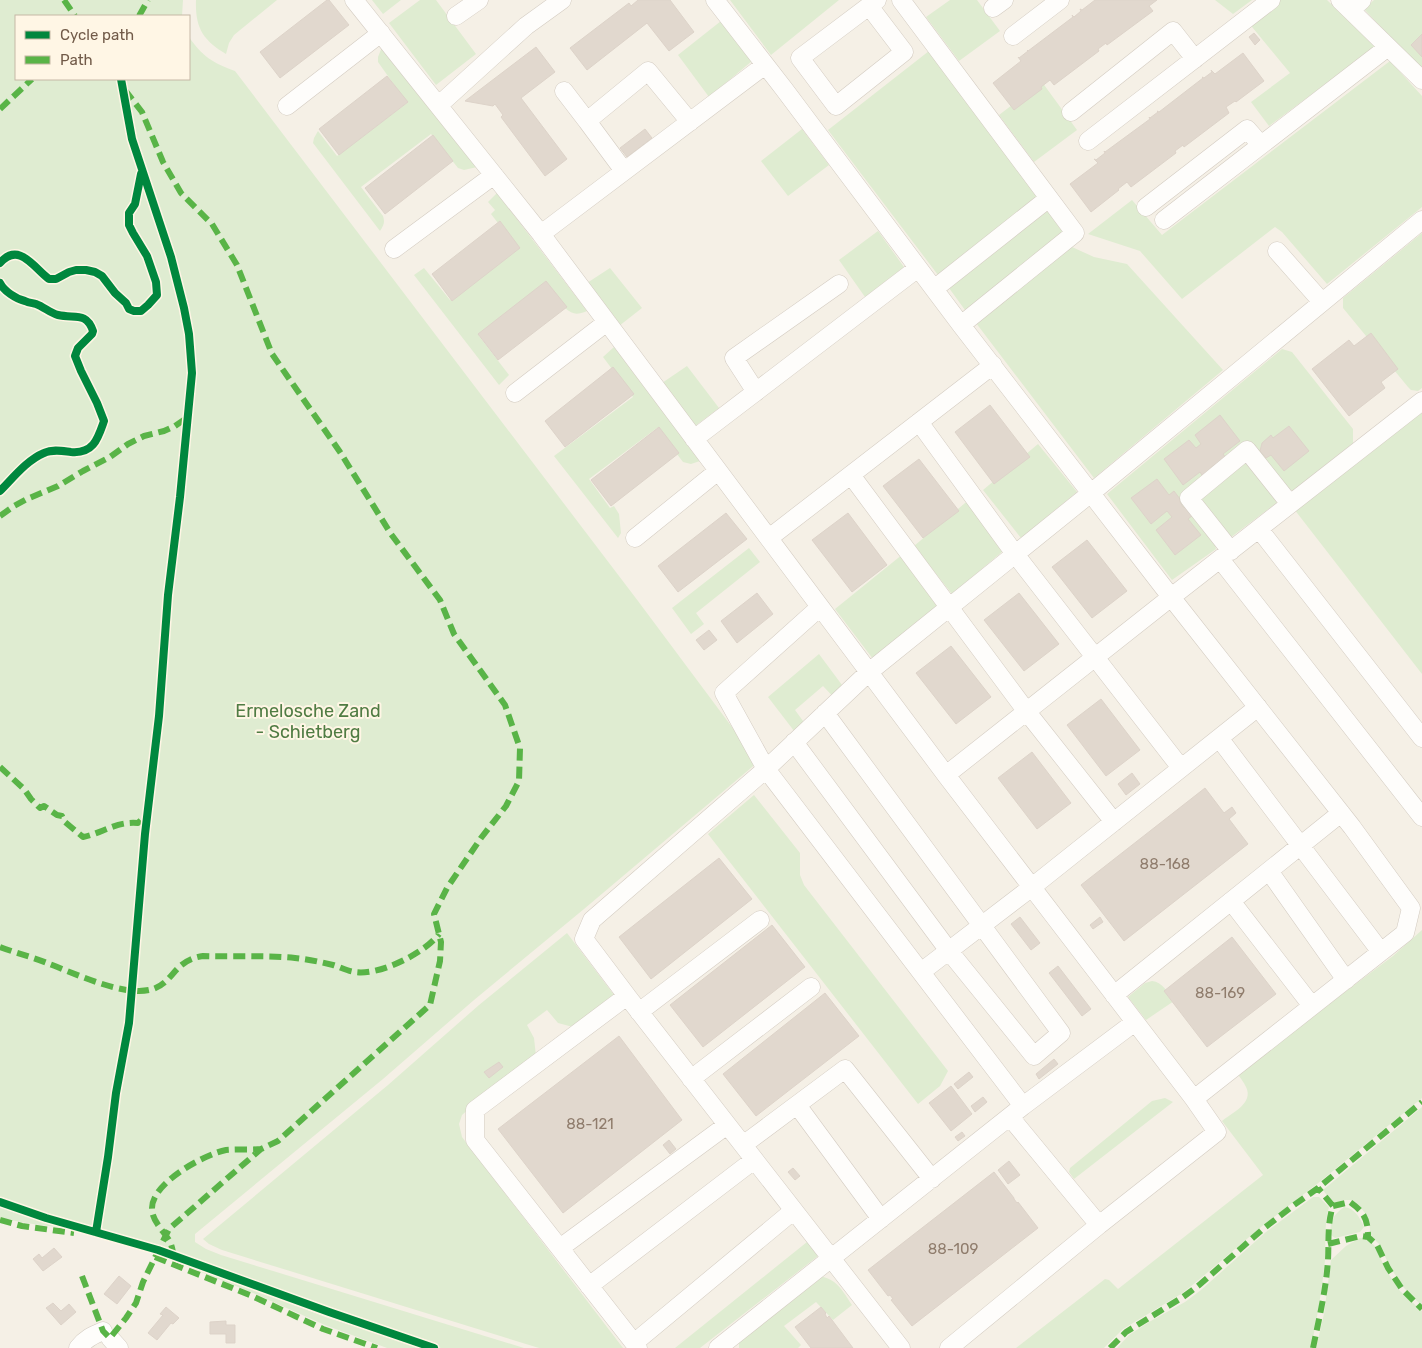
<svg xmlns="http://www.w3.org/2000/svg" width="1422" height="1348" viewBox="0 0 1422 1348" font-family="Rubik,sans-serif">
<style>
.green{fill:#dfecd1}
.building{fill:#e1d8ce;stroke:#ddd3c9}
.lines{fill:none;stroke-linecap:round;stroke-linejoin:round}
.minor-casing{stroke:#d3cbc1;stroke-width:19}
.minor{stroke:#fefdfb;stroke-width:18}
.quiet{stroke:#59b447;stroke-width:6;stroke-dasharray:12 6;stroke-linecap:butt}
.cycleway-casing{stroke:#fff6e5;stroke-width:11}
.cycleway{stroke:#00873e;stroke-width:8}
.labels{text-anchor:middle;stroke-width:4;stroke-linejoin:round;paint-order:stroke}
.number-label{font-size:15px;fill:#8f7c6c}
.park-label{font-size:18px;fill:#507c43;stroke:#fff6e5}
</style>
<rect width="100%" height="100%" fill="#f5f0e6"/>
<path class="green" d="M0,0h183l-1,16h-166v63h173v-42c13,19 24,26 46,34l403,530 120,161 -174,147 -110,91 -91,79 -188,155v8l11,7 15,6 303,93h-83l-112,-34 -171,-66 -59,-17v-2l-4,-1v2l-49,-14 -46,-16z
M196,0h81l-43,35 -5,8 -3,11c-23,-14 -31,-26 -30,-54z
M372,0h29l-18,14z
M420,0h16l40,54 -40,31 -47,-62z
M730,0h109l-68,55z
M950,0h27l23,31 -41,30 -33,-44z
M1215,0h37l-19,14z
M1278,0h49l48,47 -106,79 -18,-24 39,-29 -42,-51z
M1374,0h48v71l-58,-62z
M721,21l31,40 -43,36 -31,-42z
M382,47l95,120 -13,3 -6,-2 -27,-34 -70,53 22,29c2,6 1,9 -3,15l-67,-88 1,-5 4,-7 19,25 70,-53 -29,-41v-5z
M929,51l109,146 -100,78 -110,-145z
M1390,61l32,35v111l-95,77 -45,-52 -7,-5 -93,72 -42,-48 -52,-17 44,-34 30,35z
M1042,82l35,48 -43,32 -35,-47z
M802,129l27,36 -41,31 -27,-35z
M497,193l90,118c-10,4 -14,4 -22,-3l-86,28 30,39 -10,10 -85,-110 10,-7 26,32 67,-52 -26,-34 4,-4 -7,-8z
M1047,210l17,24 -99,76 -16,-22z
M878,231l26,36 -39,30 -26,-37z
M1422,233v155l-4,3 -7,-1 -3,-3 -65,-79v-10z
M1072,247l22,10 33,7 96,106 -129,108 -118,-155z
M610,268l32,40 -23,18 -32,-43z
M614,347l86,114 -9,3 -8,-2 -26,-34 -68,51 21,29 4,-2 5,8 2,19 -3,5 -64,-82 79,-59 -30,-40z
M1282,349l10,3 61,77v14l-60,48 -7,-4 -33,-39 -69,47 31,50 1,4 -44,31 -65,-86z
M687,366l32,42 -24,18 -33,-43z
M1422,410v264l-128,-165z
M1038,444l39,48 -56,46 -38,-48z
M1242,463h6l31,38 -49,37 -31,-33 2,-7z
M971,498l38,48 -57,48 -38,-48z
M749,548l11,14 -64,51 8,11 -13,10 -19,-26z
M903,554l38,50 -68,55 -38,-50z
M819,654l23,31 4,9 -4,12 -19,-20 -28,24 16,22 -10,8 -33,-43z
M754,795l46,58v22l4,10 144,186 -8,15 -22,18 -210,-270z
M1422,930v168l-105,86 -56,43 -66,56 -14,11 -58,35 -19,19h-88l89,-69 4,1 9,9 145,-114 -41,-54c10,-8 32,-18 24,-34 -2,-5 -6,-9 -9,-14l156,-117z
M567,933l47,62 -41,32 -15,-4 -11,-13 -20,15 7,13 2,18 -58,45 -16,14 -3,9 3,13 161,211h-84l-317,-98 -13,-6 -6,-5 185,-154 91,-80z
M1152,981c11,1 16,12 22,20l-28,19 -18,-23 17,-14z
M1165,1098l8,4 -99,77 -5,-7 1,-4 82,-67z
M1422,1107v199l-18,-18 -14,-21 -11,-23 -9,-9c1,-17 -5,-25 -19,-35h-8l-10,4 -10,-14z
M1313,1197h6l10,10c-5,17 -3,35 -4,53 -3,30 -8,59 -14,88h-194l12,-13 20,-13 36,-20 16,-12 65,-58z
M0,1203l46,17 43,11 67,20 -1,3c-22,-7 -44,-16 -67,-21 -29,-8 -59,-7 -88,-16z
M1344,1207c11,1 16,11 20,20l-4,5 -25,6 -4,-3c-2,-13 2,-20 13,-28z
M1360,1238l7,1 8,7 11,24 14,21 22,20v37h-106l8,-34 7,-54 15,-14z
M807,1242l11,14 -118,92h-25z
M159,1252l169,66 98,30h-39l-62,-23 -72,-32 -94,-38z
M819,1276c18,3 23,14 33,29l-19,15 -17,-18 -32,24 17,19 -3,3h-59v-8z"/>
<path class="building" d="M327,0h2l20,25 -69,53 -20,-26z
M638,0h32l24,32 -25,19 -22,-28 -60,47 -17,-22 59,-45 2,3z
M1095,0h62l-8,6 4,5 -46,34 -1,-2 -8,6 1,2 -45,34 -4,-5 -9,7 1,2 -28,21 -21,-27 28,-22 -3,-4 1,1 9,-7 -1,-1 1,1 45,-34 -1,-2 2,2 7,-6 -1,-2 2,1z
M1254,33l6,7 -5,5 -6,-8z
M1422,34v23l-11,-12z
M536,47l19,25 -34,26 46,61 -22,17 -44,-59 2,-2 -8,-11 -2,2 -28,-5z
M1243,53l21,28 -28,21 -1,-1 -9,6 3,6 -45,34 -1,-2 -8,6 1,2 -45,34 -4,-5 -9,7 1,1 -28,22 -21,-28 28,-21 -4,-4 2,1 9,-7 -1,-2 1,1 45,-33 -1,-2 1,1 8,-6 -1,-1 2,1 44,-34 -1,-1 2,1 8,-6 -1,-2 4,4z
M387,76l21,26 -69,53 -20,-26z
M645,129l7,9 -25,19 -7,-9z
M433,135l20,26 -68,53 -20,-26z
M500,221l20,27 -68,53 -20,-27z
M546,281l21,26 -69,53 -20,-26z
M1371,333l27,36 -17,13 4,6 -36,28 -37,-47 37,-29 5,6z
M613,367l21,27 -69,53 -20,-26z
M990,405l40,52 -36,27 -39,-52z
M1220,415l20,26 -17,13 4,5 -7,5h-4l-5,3v4l-8,6 -3,-5 -17,13 -19,-26 25,-19 7,8 5,-4 -6,-9z
M1289,426l20,25 -25,20 -13,-16 -5,3 -6,-7 2,-8 9,-8 2,3z
M659,427l20,26 -68,53 -20,-26z
M919,459l40,52 -36,27 -40,-52z
M1157,479l12,16 5,-4 6,8v3l3,5 4,1 6,7 -5,4 13,16 -26,20 -19,-25 16,-13 -5,-6 -16,13 -20,-26z
M726,513l21,26 -69,53 -20,-26z
M848,513l39,52 -35,27 -40,-52z
M1087,540l40,51 -35,27 -40,-51z
M757,593l16,21 -36,29 -16,-22z
M1019,593l40,51 -35,27 -40,-51z
M709,630l8,10 -13,10 -8,-10z
M951,646l40,51 -35,27 -40,-51z
M1101,699l39,51 -34,26 -39,-51z
M1032,752l39,51 -34,26 -39,-51z
M1132,773l8,11 -14,11 -8,-11z
M1205,788l19,25 8,-6 4,6 -7,6 19,25 -124,97 -43,-56z
M719,858l33,41 -101,80 -32,-42z
M1020,917l20,26 -9,7 -20,-26z
M1100,917l3,5 -10,7 -3,-4z
M772,925l33,42 -102,80 -33,-42z
M1232,937l44,57 -69,53 -43,-56z
M1058,966l33,43 -9,7 -33,-43z
M825,993l34,43 -103,80 -33,-42z
M619,1036l63,84 -119,93 -65,-84z
M1054,1059l4,5 -19,15 -3,-5z
M499,1062l4,5 -14,11 -5,-6z
M969,1072l4,5 -15,12 -4,-5z
M951,1086l21,28 -21,17 -22,-28z
M983,1097l4,5 -12,10 -4,-6z
M962,1132l3,4 -7,5 -3,-4z
M669,1140l7,9 -6,5 -7,-9z
M1009,1161l11,14 -12,9 -10,-14z
M793,1168l7,8 -5,4 -7,-8z
M994,1172l20,26v1l3,4 1,-1 20,26 -126,98 -21,-26 2,-1 -3,-4 -2,1 -20,-26z
M54,1248l8,9 -19,14 -10,-12 6,-5 3,4z
M119,1276l12,10 -14,18 -13,-10z
M53,1303l8,8 8,-7 7,8 -15,13 -15,-17z
M166,1307l13,11 -6,6 -2,-1 -14,17 -9,-7 15,-18 -3,-1z
M821,1307l5,6 -1,1 2,4 2,-2 24,32h-42l-16,-21z
M226,1321v4h9v18h-9v-9h-16v-12z"/>
<g class="lines">
<defs>
<path id="minor" d="M354,0l187,234 405,541 248,324 211,-166 6,-25 -59,-81 -181,-230 -210,-272 -177,-236 -69,-89
M901,0l174,233 -114,92
M1340,0l82,80
M869,6l35,46 -68,54 -36,-48 69,-52 8,-6
M993,8l11,-8
M1351,10l11,-10
M456,16l23,-16
M1013,36l47,-36
M564,91l23,30
M439,105l87,-79 36,-26
M287,106l94,-73
M1071,112l102,-81 22,28
M1088,141l183,-141
M624,171l-37,-50 61,-50 42,51
M1146,207l101,-78 14,16
M1164,220l224,-173
M541,234l224,-169
M394,249l100,-74
M1277,251l45,51
M934,289l115,-91
M756,392l-22,-34 105,-74
M515,393l92,-71
M919,422l96,132 166,214
M694,439l224,-171
M851,475l176,237 87,110
M1259,529l163,209
M635,538l83,-67
M769,538l224,-173
M1231,551l-42,-53 58,-48 43,54
M1220,559l202,258
M1219,738l162,214
M794,742l155,209 85,105 27,-23 -236,-320
M946,775l219,-173 257,-201
M1269,871l77,109
M1231,901l81,105
M921,972l111,-85 226,-180
M1114,995l227,-182
M627,996l274,352
M639,1012l121,-92
M1135,1022l-112,84 -257,-337 103,-97 222,-179 331,-273
M691,1079l120,-92
M797,1105l84,114
M743,1145l102,-76 87,110
M1099,1225l118,-93 -23,-33
M560,1248l167,-123
M589,1286l165,-126
M110,1338l9,10
M634,1343l159,-132
M78,1348c7,-9 15,-13 25,-17
M638,1348l-163,-208v-30l152,-114 -43,-57 8,-19 174,-151 -42,-76 96,-86
M718,1348l305,-242
M949,1348l150,-123 -89,-108"/>
</defs>
<use href="#minor" class="minor-casing"/>
<use href="#minor" class="minor"/>
<path class="quiet" d="M64,0l11,16
M139,16l9,-16
M0,109l32,-30
M0,516l14,-10 13,-7 31,-13 25,-15 27,-14 18,-13 16,-8 20,-5 11,-5 13,-9
M0,767l24,22 7,10 9,9 4,-2 13,9 5,1 3,6 18,15c20,-4 33,-16 55,-14l8,-8
M0,947c16,6 32,10 47,16 27,10 78,35 106,26 21,-7 21,-29 50,-33 30,1 61,-1 92,2 12,1 25,4 38,7 7,2 14,6 22,7 24,4 70,-19 84,-38
M1333,1206l17,-4c14,10 18,17 18,35l9,8 11,23 14,21 20,20
M0,1220l22,6 52,7
M1328,1244l33,-8 7,1
M155,1257l97,39 71,33 54,19
M174,1257c-1,-5 -2,-11 -4,-15 -6,-11 -18,-21 -18,-33 -1,-26 53,-55 74,-59 11,-1 24,0 35,-1
M82,1276l21,55 7,7 16,-20 10,-15 7,-21 26,-53 92,-80 17,-8 152,-136 10,-44 1,-19 -7,-28 13,-26 34,-50 25,-32 13,-25 1,-33 -15,-43 -51,-71 -14,-34 -49,-66 -51,-82 -68,-98 -35,-89 -25,-41 -31,-31 -18,-31 -21,-50 -17,-22
M1110,1348l16,-16 57,-35 15,-11 65,-57 31,-24 24,-17 104,-86
M1313,1348c6,-29 13,-58 15,-88 1,-19 -1,-36 5,-54l-15,-18"/>
<defs>
<path id="cycleway" d="M0,263c19,-22 34,5 49,16h7l13,-7 7,-2h10l9,2 7,4 13,17 11,10 3,6 5,2h7l7,-6 9,-10 -1,-13 -9,-26 -14,-23 -4,-8v-12l6,-9 6,-30
M0,283c4,8 16,16 25,18 4,2 8,2 11,3 8,3 14,9 22,11 16,4 28,-4 35,16l-1,3 -14,14 -3,8 6,15 16,32 7,18c-6,17 -10,33 -33,31 -9,-1 -18,-3 -27,1 -17,7 -31,25 -44,38
M0,1202l46,16 112,32 171,62 105,36
M96,1232l12,-75 8,-64 13,-70 16,-189 14,-118 9,-121 12,-98 12,-124 -3,-39 -5,-26 -13,-51 -39,-118 -11,-60"/>
</defs>
<use href="#cycleway" class="cycleway-casing"/>
<use href="#cycleway" class="cycleway"/>
</g>
<g class="labels">
<g class="number-label">
<text x="1165" y="869">88-168</text>
<text x="1220" y="998">88-169</text>
<text x="590" y="1129">88-121</text>
<text x="953" y="1254">88-109</text>
</g>
<g class="park-label">
<text x="308" y="717">Ermelosche Zand<tspan x="308" dy="21">- Schietberg</tspan></text>
</g>
</g>
<rect x="15" y="15" width="175" height="65" fill="#fff6e5" stroke="#c6b8a6"/>
<rect x="25" y="31" width="25" height="8" fill="#00873e" stroke="#c6b8a6"/>
<text x="60" y="40" font-size="15" fill="#715a48">Cycle path</text>
<rect x="25" y="56" width="25" height="8" fill="#59b447" stroke="#c6b8a6"/>
<text x="60" y="65" font-size="15" fill="#715a48">Path</text>
</svg>
